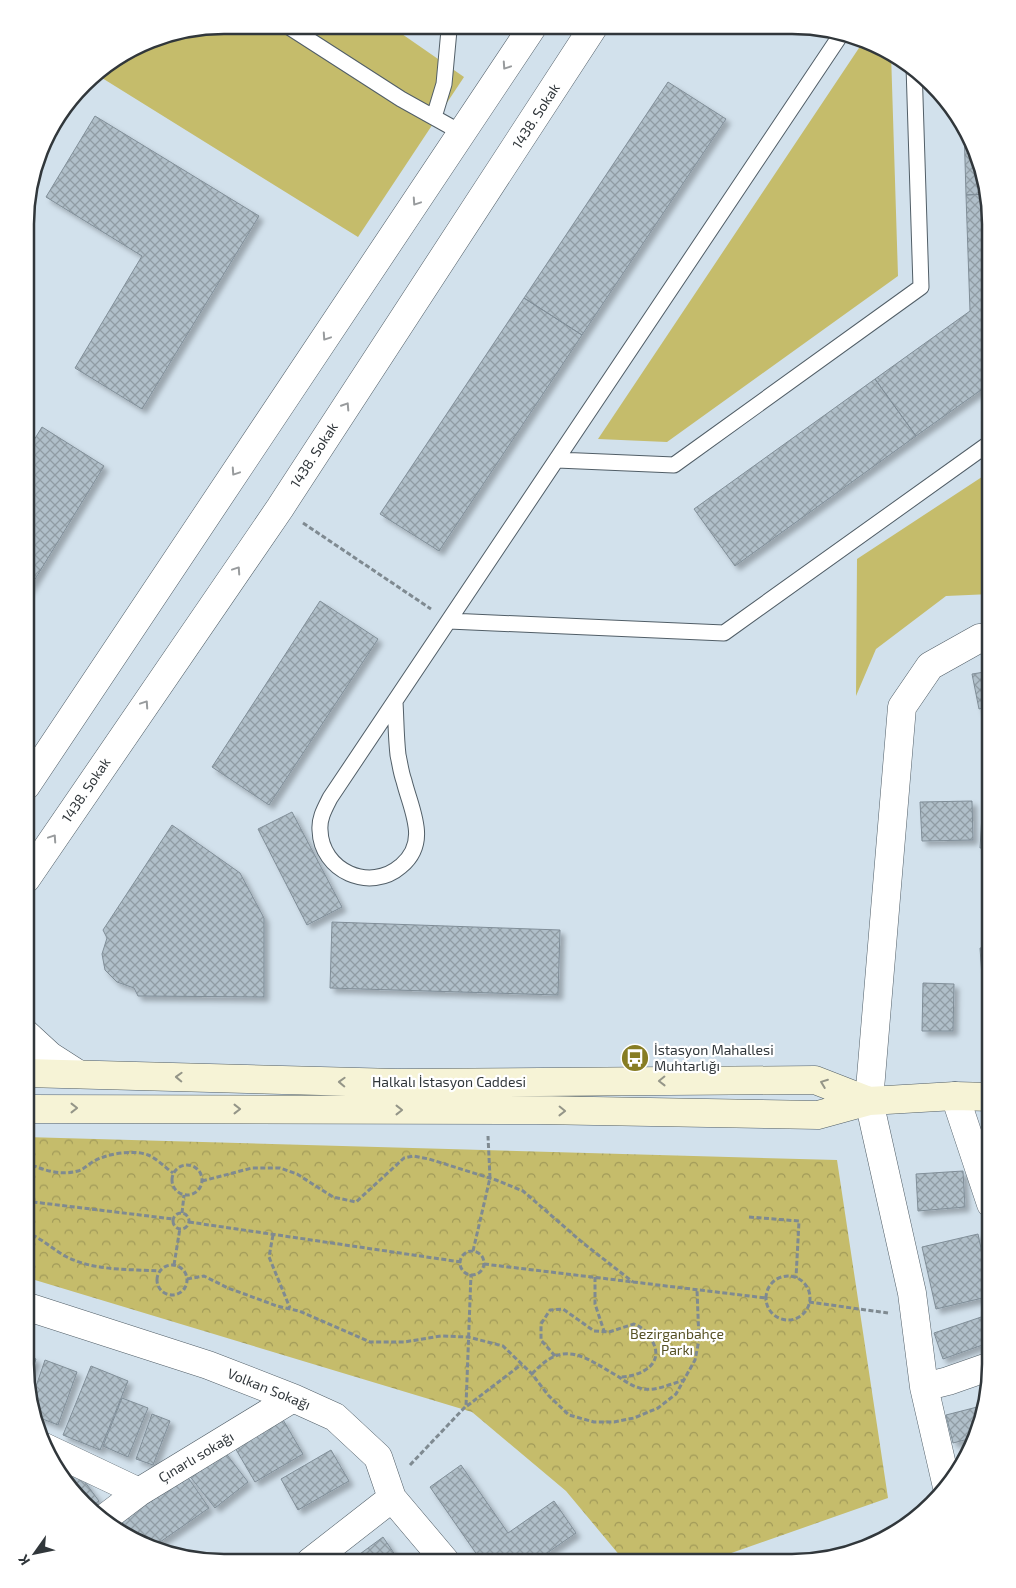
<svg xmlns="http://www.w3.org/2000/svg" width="1016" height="1588" viewBox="0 0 1016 1588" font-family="'Exo 2',sans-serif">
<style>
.green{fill:#c5bc6b}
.forest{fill:url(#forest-crowns)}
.building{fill:url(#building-cross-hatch);stroke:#808e98;filter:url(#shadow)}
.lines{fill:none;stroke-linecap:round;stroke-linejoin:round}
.service-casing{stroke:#515e67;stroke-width:17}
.minor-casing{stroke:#515e67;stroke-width:29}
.tertiary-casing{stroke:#515e67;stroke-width:29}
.secondary-casing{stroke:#515e67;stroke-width:29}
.path{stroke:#7f8a91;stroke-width:3;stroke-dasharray:5 2.5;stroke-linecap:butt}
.service{stroke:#fff;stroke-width:15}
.minor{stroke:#fff;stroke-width:28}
.tertiary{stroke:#fff;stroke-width:28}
.secondary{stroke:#f6f3d6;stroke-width:28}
.oneway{stroke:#989b9d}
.oneway2{stroke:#949588}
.labels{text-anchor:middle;stroke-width:4.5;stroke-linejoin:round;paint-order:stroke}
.street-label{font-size:14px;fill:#31373b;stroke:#fff}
.poi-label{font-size:14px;fill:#31373b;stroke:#fff;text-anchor:start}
.park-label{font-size:14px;fill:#565124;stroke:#fff}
.rim{fill:none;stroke:#31373b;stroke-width:2.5}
</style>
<defs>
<pattern id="forest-crowns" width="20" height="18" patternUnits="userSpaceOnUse" patternTransform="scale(1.25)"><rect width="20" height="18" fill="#c5bc6b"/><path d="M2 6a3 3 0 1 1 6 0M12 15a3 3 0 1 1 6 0" fill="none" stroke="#a19a59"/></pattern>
<pattern id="building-cross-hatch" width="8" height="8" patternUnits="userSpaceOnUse" patternTransform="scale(1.25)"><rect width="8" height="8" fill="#b0bfc9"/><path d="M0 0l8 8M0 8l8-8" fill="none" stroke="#909ca4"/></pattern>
<filter id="shadow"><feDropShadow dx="4.5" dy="4.5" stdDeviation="2.5" flood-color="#0004"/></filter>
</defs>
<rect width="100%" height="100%" fill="#d2e1ec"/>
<path class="green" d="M223,25h166l75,52 -106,160 -264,-164 54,-33z
M865,39l26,14 7,223 -231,166 -69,-3z
M991,471v123l-45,2 -70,53 -20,47 1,-137z"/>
<path class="forest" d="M25,1137l812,23 51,338 -185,65h-77l-60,-72 -94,-79 -447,-135z"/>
<path class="building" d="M668,82l58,37 -144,216 -58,-37z
M95,116l164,100 -117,193 -67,-41 67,-112 -96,-59z
M964,127l12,20 9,47 -19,1z
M985,194l6,29v160l-75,53 -41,-57 95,-68 -4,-116z
M524,298l58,37 -143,216 -59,-37z
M875,379l41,57 -181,130 -41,-57z
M42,427l62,39 -78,128v-141z
M320,601l58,38 -109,166 -57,-38z
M991,671v35l-12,3 -7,-35z
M972,801l1,39 -51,1 -2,-39z
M292,812l50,95 -35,18 -49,-96z
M982,814h9v34h-11z
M172,825l68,48 24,45v79l-126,-1 -4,-8 -17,-6 -12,-12 -3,-16 5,-16 -4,-8z
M986,855h5v41l-6,1z
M332,922l228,8 -2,65 -228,-7z
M991,947v43l-8,1 -3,-43z
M923,983l31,1 -1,47h-31z
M963,1171l2,36 -47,4 -2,-37z
M978,1234l13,62 -55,13 -14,-62z
M990,1314l1,28 -48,17 -9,-26z
M25,1355l11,4 -7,23 -4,-17z
M45,1360l32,12 -19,53 -23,-9 -3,-18z
M91,1366l37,15 -28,69 -37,-15z
M122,1398l26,10 -20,49 -25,-11z
M985,1405l-5,24 -4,8 -23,6 -7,-28z
M152,1414l18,7 -17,44 -17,-6z
M282,1418l21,36 -48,28 -21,-36z
M221,1447l27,35 -33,26 -27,-34z
M331,1450l18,31 -51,29 -17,-31z
M70,1462l29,39 -10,7 -23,-22 -8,-15z
M461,1465l47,68 46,-32 22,32 -42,29h-52l-52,-75z
M187,1476l22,32 -59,41 -17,-9 -12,-18z
M383,1537l17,25h-51z"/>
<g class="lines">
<defs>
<path id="service" d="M286,25l115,74 61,34
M434,117l10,-33 5,-54 3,-4
M557,460l117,5 247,-178 -7,-221
M449,621l275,12 267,-191
M395,702c1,17 1,35 3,53 2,9 3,18 6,26 7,29 26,61 -3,85 -31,27 -80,5 -81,-36 -1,-12 5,-22 10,-32l512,-765"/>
<path id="minor" d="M955,1096l36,108
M25,1306l183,59 85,33 42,19 43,40 14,41 54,64
M924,1387l24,-6 43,-15
M44,1447l95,45
M947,1487l-23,-100 -12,-94 -43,-192 33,-394 28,-41 50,-28 11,-1
M101,1521l38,-29 154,-94
M310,1562l82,-64"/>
<path id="tertiary" d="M26,786l507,-760
M26,879l254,-371 314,-482
M25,1033l25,23 28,18"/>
<path id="secondary" d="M25,1073l372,10 418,-3 54,21
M25,1109l512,1 281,5 51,-14 86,-5 36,1"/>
</defs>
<use href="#service" class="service-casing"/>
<use href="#minor" class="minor-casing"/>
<use href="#tertiary" class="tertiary-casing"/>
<use href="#secondary" class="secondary-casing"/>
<path class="path" d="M303,523l128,86
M25,1162c18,8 34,14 53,9 5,-1 8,-5 13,-8 13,-9 41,-14 57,-8 8,3 18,13 25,18
M172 1180a15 15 0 1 1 30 0a15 15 0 1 1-30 0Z
M202,1181l50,-13h28l17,6 36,23 23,5 48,-44 9,-2 16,3 67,21 27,11 60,52 50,39
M25,1201l148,18
M173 1221a8 8 0 1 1 16 0a8 8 0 1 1-16 0Z
M182,1213l2,-18
M749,1217l50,4 -3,57
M189,1222l272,40
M25,1232c15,5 26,16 40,24 28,15 63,13 94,15
M273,1235l-4,22 21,51
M473,1251l17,-73 -2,-42
M460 1263a12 12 0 1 1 24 0a12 12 0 1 1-24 0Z
M484,1264l282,34
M157 1280a15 15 0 1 1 30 0a15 15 0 1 1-30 0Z
M174,1265l6,-37
M766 1298a22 22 0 1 1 44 0a22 22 0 1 1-44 0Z
M595,1277v27l9,27
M187,1279l17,-3 24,12 49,18 22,5 71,31h34l37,-6 27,1 35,9 29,28 16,21 21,20 25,7h20l20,-4 24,-10 18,-14 19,-34 4,-20 -2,-50
M809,1302l79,11
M555,1356l-14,-16v-16l9,-14 13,-1 31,22 15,1 25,-8c9,4 12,7 17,15 16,25 -11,38 -32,38
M532,1374c32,-36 52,-17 87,3 7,5 15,10 24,12 13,2 28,-5 41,-9
M467,1406l55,-42
M410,1465l56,-59 5,-132"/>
<use href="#service" class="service"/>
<use href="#minor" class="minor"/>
<use href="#tertiary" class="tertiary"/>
<use href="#secondary" class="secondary"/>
</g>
<defs><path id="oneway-chevron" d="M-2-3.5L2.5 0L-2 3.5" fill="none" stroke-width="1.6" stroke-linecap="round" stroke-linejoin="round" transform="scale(1.25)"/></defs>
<g class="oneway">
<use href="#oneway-chevron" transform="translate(506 66) rotate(124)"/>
<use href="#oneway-chevron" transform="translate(416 202) rotate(124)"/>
<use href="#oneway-chevron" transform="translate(326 337) rotate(124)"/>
<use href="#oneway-chevron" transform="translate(346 406) rotate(-57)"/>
<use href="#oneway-chevron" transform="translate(235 472) rotate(124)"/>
<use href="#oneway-chevron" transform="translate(237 570) rotate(-56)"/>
<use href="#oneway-chevron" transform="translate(145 704) rotate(-56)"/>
<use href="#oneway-chevron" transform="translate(53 838) rotate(-56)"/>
</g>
<g class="oneway2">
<use href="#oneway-chevron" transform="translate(179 1077) rotate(-178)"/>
<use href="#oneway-chevron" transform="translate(662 1081) rotate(179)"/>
<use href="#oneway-chevron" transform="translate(342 1082) rotate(-178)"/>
<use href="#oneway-chevron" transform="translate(824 1083) rotate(-159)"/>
<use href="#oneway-chevron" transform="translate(74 1108)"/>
<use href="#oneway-chevron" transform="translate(237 1109)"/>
<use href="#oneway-chevron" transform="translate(399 1110)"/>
<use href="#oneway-chevron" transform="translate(562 1111) rotate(1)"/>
</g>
<defs>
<symbol id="bus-disc" viewBox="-11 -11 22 22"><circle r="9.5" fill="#877d23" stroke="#fff"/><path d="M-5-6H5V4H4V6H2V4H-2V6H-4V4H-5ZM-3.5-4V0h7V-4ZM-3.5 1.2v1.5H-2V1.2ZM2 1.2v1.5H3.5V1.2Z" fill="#fff"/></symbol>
</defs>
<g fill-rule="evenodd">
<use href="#bus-disc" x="619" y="1042" width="32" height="32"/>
</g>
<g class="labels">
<g class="street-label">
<text transform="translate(536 116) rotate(-57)" y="5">1438. Sokak</text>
<text transform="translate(314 455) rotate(-57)" y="5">1438. Sokak</text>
<text transform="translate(86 790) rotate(-56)" y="5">1438. Sokak</text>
<text x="449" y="1087">Halkalı İstasyon Caddesi</text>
<text transform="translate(269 1389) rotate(22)" y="5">Volkan Sokağı</text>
<text transform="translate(196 1457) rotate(-31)" y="5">Çınarlı sokağı</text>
</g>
<g class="poi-label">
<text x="654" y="1055">İstasyon Mahallesi<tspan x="654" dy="16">Muhtarlığı</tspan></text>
</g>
<g class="park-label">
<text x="677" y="1339">Bezirganbahçe<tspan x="677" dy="16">Parkı</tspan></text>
</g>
</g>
<path d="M0 0H1016V1588H0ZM224 34H792A190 190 0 0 1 982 224V1364A190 190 0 0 1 792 1554H224A190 190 0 0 1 34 1364V224A190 190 0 0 1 224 34Z" fill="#fff" fill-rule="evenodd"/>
<path class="rim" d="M224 34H792A190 190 0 0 1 982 224V1364A190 190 0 0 1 792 1554H224A190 190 0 0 1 34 1364V224A190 190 0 0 1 224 34Z"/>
<g transform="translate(35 1553) rotate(237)" stroke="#ffffff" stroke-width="4" paint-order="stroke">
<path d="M0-4L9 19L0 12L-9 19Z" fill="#31373b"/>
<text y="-8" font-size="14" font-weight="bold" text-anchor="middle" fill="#31373b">K</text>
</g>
</svg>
